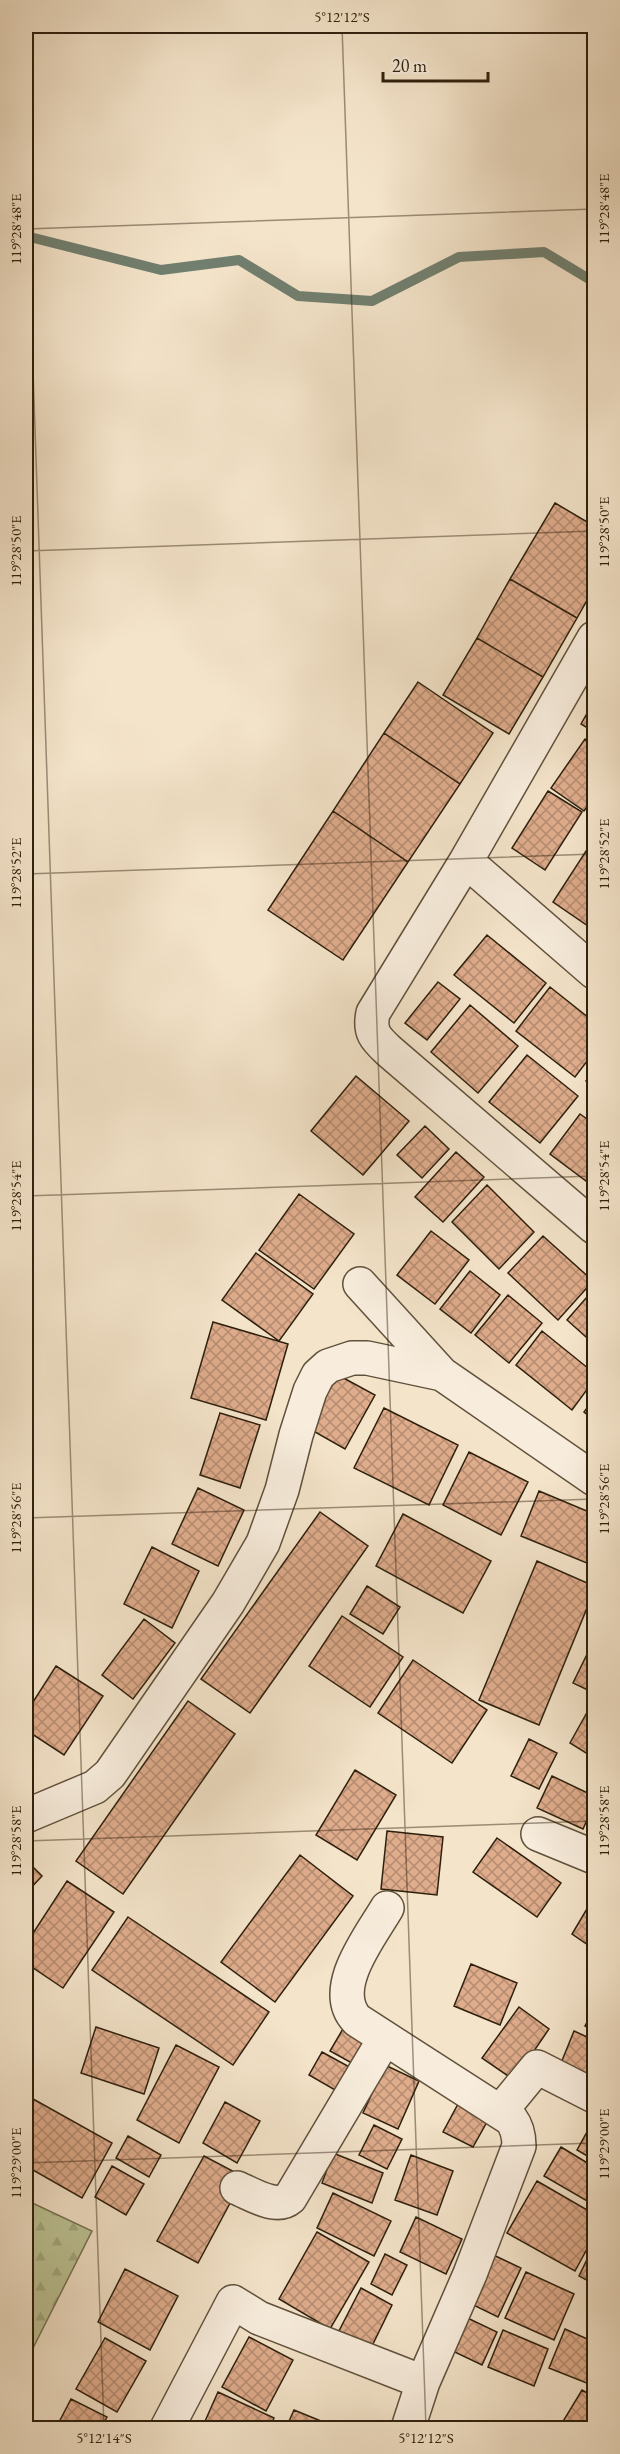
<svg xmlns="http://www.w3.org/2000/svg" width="620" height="2454" viewBox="0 0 620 2454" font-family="'EB Garamond',serif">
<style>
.forest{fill:url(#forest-firs);stroke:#767252;stroke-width:1.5}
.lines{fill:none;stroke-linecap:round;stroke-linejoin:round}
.stream{stroke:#717f6f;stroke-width:10}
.building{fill:url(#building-cross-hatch);stroke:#2e200d;stroke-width:1.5}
.minor-casing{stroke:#60513c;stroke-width:36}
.minor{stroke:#f8eddd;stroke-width:33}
.ticks{fill:none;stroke:#2e200d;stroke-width:1.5;stroke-opacity:0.45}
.neatline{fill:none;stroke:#2e200d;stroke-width:2}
.ticks-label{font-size:15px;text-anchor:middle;fill:#2e200d}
</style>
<defs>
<pattern id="forest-firs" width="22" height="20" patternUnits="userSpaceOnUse" patternTransform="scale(1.5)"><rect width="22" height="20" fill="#bdc496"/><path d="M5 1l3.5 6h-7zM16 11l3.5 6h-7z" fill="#a3a880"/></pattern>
<pattern id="building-cross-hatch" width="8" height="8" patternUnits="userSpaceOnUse" patternTransform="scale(1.5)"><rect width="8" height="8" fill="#dfac8c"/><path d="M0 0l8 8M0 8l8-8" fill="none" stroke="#b58c71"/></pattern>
</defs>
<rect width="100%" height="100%" fill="#f4e4ca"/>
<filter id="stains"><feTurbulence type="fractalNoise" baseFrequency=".00333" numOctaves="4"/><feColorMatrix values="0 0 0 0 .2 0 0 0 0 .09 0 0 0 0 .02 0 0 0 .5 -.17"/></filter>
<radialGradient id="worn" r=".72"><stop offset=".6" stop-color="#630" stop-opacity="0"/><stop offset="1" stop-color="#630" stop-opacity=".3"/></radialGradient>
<path class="forest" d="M26,2200l66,31 -66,131z"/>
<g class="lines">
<path class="stream" d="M26,236l135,34 78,-10 59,36 74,5 87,-44 85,-5 50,30"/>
</g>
<path class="building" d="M555,503l39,23v62l-17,30 -67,-39z
M510,579l67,39 -34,59 -66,-39z
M477,638l66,39 -34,57 -66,-39z
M418,682l75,51 -33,51 -76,-51z
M594,701v31l-13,-8z
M384,733l76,51 -52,78 -75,-51z
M585,739l9,7v51l-10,14 -33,-23z
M548,791l34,21 -37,58 -33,-22z
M333,811l75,51 -65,98 -75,-50z
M588,848l6,4v78l-41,-28z
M487,935l59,48 -32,40 -60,-48z
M438,982l22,17 -33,41 -22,-17z
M550,987l44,35v30l-19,25 -59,-46z
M470,1005l48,41 -40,47 -47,-41z
M527,1055l51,41 -38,47 -51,-41z
M594,1071v18l-8,-8z
M356,1076l53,45 -46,54 -52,-44z
M580,1114l14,10v63l-44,-33z
M425,1126l24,23 -27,29 -25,-23z
M456,1152l28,25 -41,45 -28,-25z
M487,1185l47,47 -35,37 -47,-47z
M299,1194l55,40 -40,55 -55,-39z
M431,1231l38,29 -34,44 -38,-29z
M543,1236l50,45 -35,39 -50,-47z
M256,1253l57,41 -34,47 -57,-41z
M470,1271l30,24 -29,38 -31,-24z
M594,1289v55l-27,-24z
M508,1295l34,28 -33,40 -34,-28z
M213,1322l75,22 -22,76 -75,-22z
M542,1331l52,42v7l-22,30 -56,-45z
M338,1375l37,20 -30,54 -37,-21z
M594,1398v22l-10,-8z
M384,1408l74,37 -29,60 -75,-37z
M220,1413l40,12 -20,63 -40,-13z
M469,1452l59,30 -27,53 -58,-30z
M198,1488l46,22 -26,56 -46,-22z
M539,1491l55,23v52l-73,-30z
M320,1512l48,34 -118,167 -49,-34z
M403,1514l88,47 -28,52 -87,-47z
M152,1547l47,24 -27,57 -48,-24z
M537,1561l57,25v5l-55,134 -60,-25z
M367,1586l33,21 -17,27 -33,-20z
M342,1616l61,41 -33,50 -61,-41z
M144,1619l31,24 -42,56 -31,-24z
M594,1640v53l-21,-10z
M413,1660l74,50 -35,53 -74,-50z
M56,1666l47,30 -39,59 -38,-25v-17z
M188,1701l47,33 -112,160 -47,-33z
M590,1707l4,3v48l-24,-15z
M529,1739l28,14 -18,36 -28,-13z
M26,1746l6,4 -6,9z
M355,1770l41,25 -39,65 -41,-25z
M552,1776l42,20v8l-11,25 -46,-21z
M387,1831l56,6 -6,58 -56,-6z
M497,1838l64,45 -24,34 -64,-45z
M300,1855l53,41 -78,106 -54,-40z
M26,1860l16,16 -16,17z
M67,1881l47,31 -51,76 -37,-25v-19z
M594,1897v52l-22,-15z
M128,1917l141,95 -36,53 -141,-95z
M471,1964l46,19 -17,42 -46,-19z
M519,2007l30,22 -35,51 -32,-22z
M594,2009v22l-9,-5z
M347,2022l27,16 -15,29 -29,-16z
M96,2027l63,21 -15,46 -63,-21z
M574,2031l20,9v42l-35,-14z
M176,2045l43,22 -40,76 -42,-23z
M322,2052l33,18 -13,24 -33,-19z
M385,2065l34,16 -21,48 -35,-16z
M26,2095l86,48 -30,55 -56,-32z
M225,2102l35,19 -23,42 -34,-20z
M458,2104l30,16 -15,27 -30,-15z
M592,2123l2,1v36l-17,-10z
M374,2125l28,14 -15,30 -28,-14z
M128,2136l33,19 -12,22 -33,-19z
M561,2147l33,20v38l-50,-29z
M333,2153l50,20 -11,30 -50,-20z
M411,2155l42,16 -16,44 -42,-15z
M204,2156l40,21 -46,86 -41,-22z
M112,2166l32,18 -18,31 -31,-18z
M537,2181l57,33v22l-19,35 -68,-38z
M333,2193l58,28 -17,35 -57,-28z
M416,2217l46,22 -16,35 -46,-22z
M317,2232l52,30 -39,67 -51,-30z
M594,2245v39l-15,-8z
M485,2251l36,17 -23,49 -35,-17z
M385,2254l22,11 -15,30 -21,-11z
M125,2269l53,27 -28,54 -52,-28z
M526,2272l48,22 -20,46 -49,-22z
M361,2288l31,17 -21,43 -32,-17z
M457,2313l40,19 -15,33 -40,-19z
M565,2329l29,13v44l-45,-18z
M503,2330l45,19 -14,37 -46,-19z
M249,2337l44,23 -27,51 -44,-24z
M105,2338l41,23 -29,51 -41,-23z
M582,2390l12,7v31h-35z
M218,2392l56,26 -4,10h-68z
M71,2399l36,18 -6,11h-45z
M294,2410l44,18h-52z"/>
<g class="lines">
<defs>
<path id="minor" d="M466,861l128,-223
M594,972l-128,-111 -93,152c-4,19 2,25 16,38l205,176
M360,1284l82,90
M26,1816l69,-29 15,-13 118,-171 35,-60 19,-53 14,-55 14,-44 8,-16 10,-9 24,-8h15l75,16 152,105
M538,1834l56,23
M387,1908c-17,29 -59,81 -30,112l154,99c6,8 8,16 8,27l-49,128 -47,108 -15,46
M500,2112l37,-45 57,29
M237,2188c15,6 39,22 53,10l95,-160
M167,2428l66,-126 26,16 164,64"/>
</defs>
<use href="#minor" class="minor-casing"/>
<use href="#minor" class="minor"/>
</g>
<path class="ticks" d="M342,26l84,2402M26,168l78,2260M26,229l568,-20M26,551l568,-20M26,874l568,-20M26,1196l568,-20M26,1518l568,-19M26,1841l568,-20M26,2163l568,-20"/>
<rect width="620" height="2454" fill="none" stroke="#f4e4ca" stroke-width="66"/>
<path d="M383 72v9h105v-9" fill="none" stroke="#2e200d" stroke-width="3"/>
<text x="392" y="72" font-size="18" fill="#2e200d" stroke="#f8eddd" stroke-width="4.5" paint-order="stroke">20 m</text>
<rect x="33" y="33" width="554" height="2388" class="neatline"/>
<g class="ticks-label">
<text x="342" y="22">5°12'12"S</text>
<text transform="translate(604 209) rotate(-90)" y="5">119°28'48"E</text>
<text transform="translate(16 229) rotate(-90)" y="5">119°28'48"E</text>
<text transform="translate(604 532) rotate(-90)" y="5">119°28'50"E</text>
<text transform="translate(16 551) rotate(-90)" y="5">119°28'50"E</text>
<text transform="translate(604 854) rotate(-90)" y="5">119°28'52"E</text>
<text transform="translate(16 873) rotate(-90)" y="5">119°28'52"E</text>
<text transform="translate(604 1176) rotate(-90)" y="5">119°28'54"E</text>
<text transform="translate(16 1196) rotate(-90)" y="5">119°28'54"E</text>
<text transform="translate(604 1499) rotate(-90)" y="5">119°28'56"E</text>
<text transform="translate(16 1518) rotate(-90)" y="5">119°28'56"E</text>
<text transform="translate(604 1821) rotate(-90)" y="5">119°28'58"E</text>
<text transform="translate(16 1841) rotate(-90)" y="5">119°28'58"E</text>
<text transform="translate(604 2144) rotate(-90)" y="5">119°29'00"E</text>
<text transform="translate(16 2163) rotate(-90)" y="5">119°29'00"E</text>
<text x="104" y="2443">5°12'14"S</text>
<text x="426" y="2443">5°12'12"S</text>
</g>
<rect width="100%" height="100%" filter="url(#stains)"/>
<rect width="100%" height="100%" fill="url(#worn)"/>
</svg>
